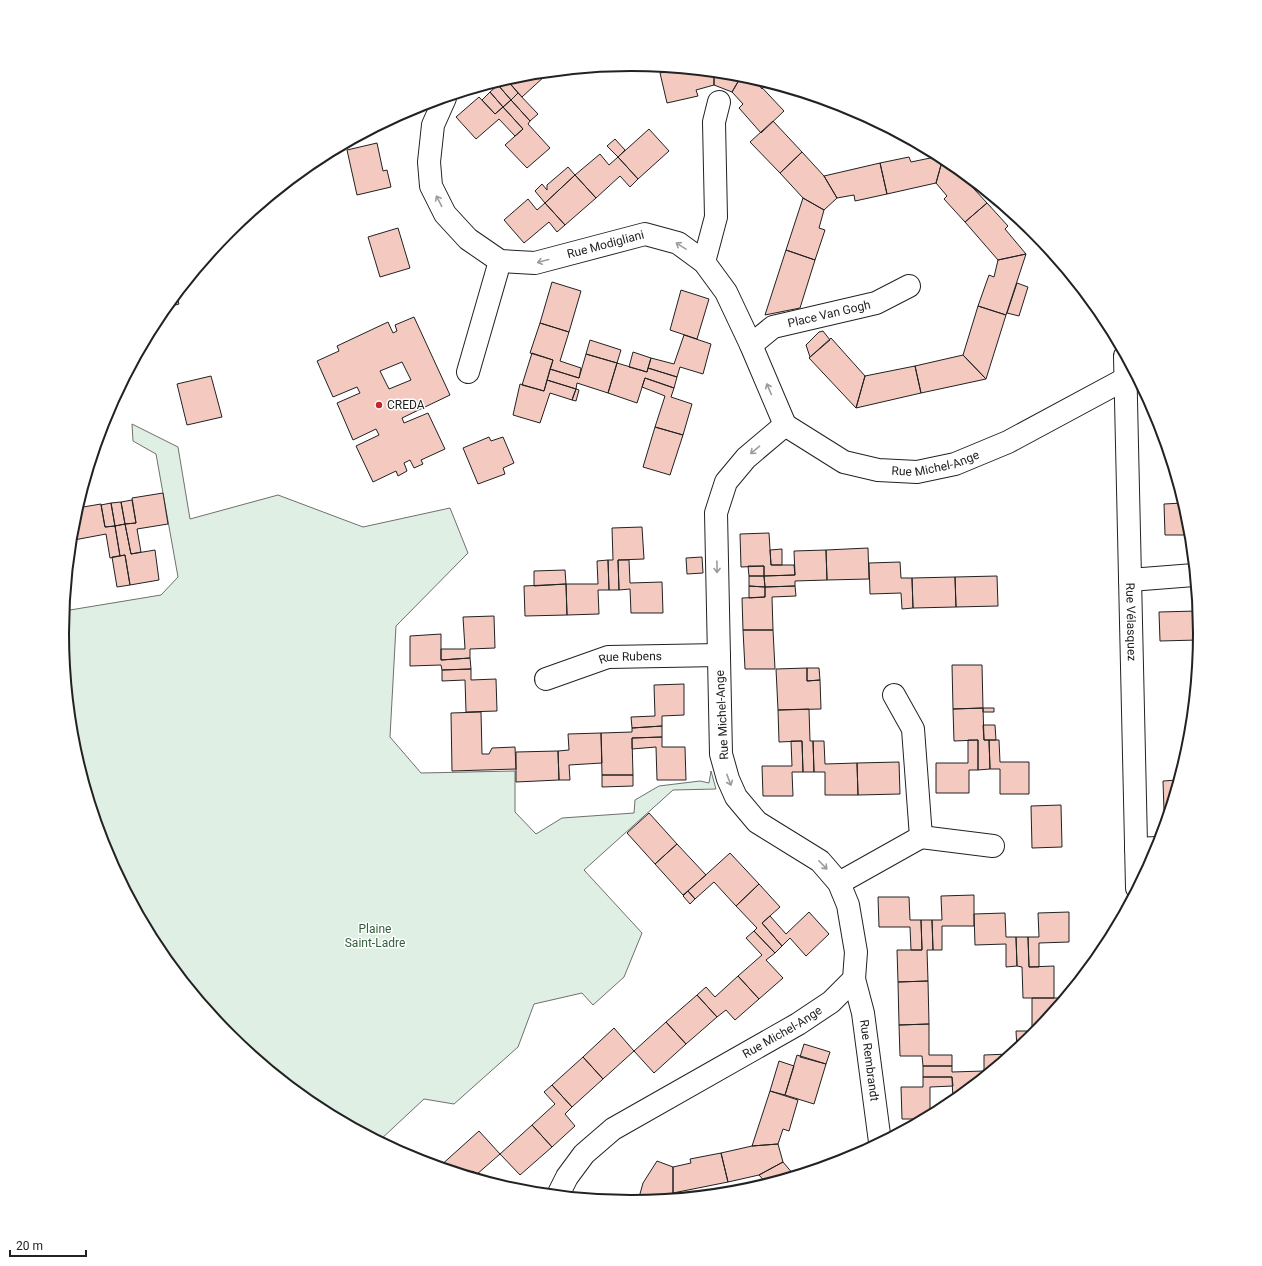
<svg xmlns="http://www.w3.org/2000/svg" width="1262" height="1266" viewBox="0 0 1262 1266" font-family="Roboto,sans-serif">
<style>
.green{fill:#e0efe3;stroke:#6f6f6f}
.building{fill:#f3c9c0;stroke:#222;fill-rule:evenodd}
.lines{fill:none;stroke-linecap:round;stroke-linejoin:round}
.minor-casing{stroke:#222;stroke-width:24}
.minor{stroke:#fff;stroke-width:22}
.oneway{stroke:#9c9c9c}
.poi-dot{fill:#c62828;stroke:#fff;stroke-width:1.5}
.labels{text-anchor:middle;stroke-width:3;stroke-linejoin:round;paint-order:stroke}
.street-label{font-size:12px;fill:#222;stroke:#fff}
.poi-label{font-size:12px;fill:#222;stroke:#fff;text-anchor:start}
.park-label{font-size:12px;fill:#2f5e38;stroke:#fff}
.rim{fill:none;stroke:#222;stroke-width:2}
</style>
<rect width="100%" height="100%" fill="#fff"/>
<path class="green" d="M132,424l46,23 12,72 88,-24 85,32 87,-19 18,45 -72,73 -6,111 31,36 94,-2v41l21,22 26,-16 72,-5 1,-13 24,-14 41,-5 9,2 2,-12 5,18 -43,1 -89,80 58,63 -18,44 -31,28 -11,-12 -48,11 -16,43 -64,57 -30,-5 -45,42 -64,-35 -86,-71 -71,-86 -53,-98 -32,-107 -11,-111 2,-22 97,-16 17,-18 -22,-123 -23,-13z"/>
<path class="building" d="M679,69l35,3v13l-18,5 2,6 -31,7 -7,-30z
M714,72l28,3 -10,17 -18,-7z
M543,73l3,2 -24,22 -16,-18 14,-4z
M742,75l11,3 31,33 -23,22 -22,-25 4,-4 -11,-12z
M506,79l12,14 -7,7 -13,-15z
M756,79l7,2 3,4 -4,4 -7,-9z
M498,85l13,15 -8,7 -13,-15z
M490,92l13,15 -8,7 -13,-14z
M518,93l20,21 -8,7 -19,-21z
M479,97l16,17 8,-7 20,22 -8,7 -16,-17 -23,20 -20,-22z
M511,100l19,21 -2,3 22,24 -23,20 -22,-23 18,-16 -20,-22z
M773,121l29,31 -22,21 -30,-31z
M649,129l20,22 -31,28 -20,-22z
M615,139l10,11 -7,7 -11,-11z
M377,143l6,28 4,-1 4,17 -34,8 -10,-45z
M802,152l22,24 13,22 -13,12 -21,-12 -23,-25z
M600,154l9,11 9,-8 20,22 -8,8 -10,-11 -24,22 -21,-23z
M940,156l3,2 -7,25 -49,11 -7,-31 29,-6 2,5z
M943,158l6,4 38,41 -22,19 -21,-23 3,-3 -11,-13z
M880,163l7,31 -32,7 -1,-6 -17,3 -13,-22z
M568,167l7,8 -30,28 -10,-12 7,-7 5,6v-5z
M575,175l21,23 -31,27 -20,-22z
M803,198l21,12 -5,18 6,2 -10,30 -29,-10z
M528,199l9,11 8,-7 20,22 -8,7 -8,-10 -25,21 -20,-23z
M987,203l21,23 -3,3 21,25 -28,6 -33,-38z
M398,228l12,40 -30,9 -12,-40z
M786,250l29,10 -15,48 -35,7z
M1026,254l-20,61 -28,-9 11,-31 5,2 4,-17z
M552,282l29,9 -12,41 -29,-9z
M1017,283l11,4 -9,29 -12,-3z
M681,290l28,9 -12,40 -27,-9z
M176,294l3,10 -14,4z
M978,306l28,9 -20,64 -23,-24z
M414,317l36,78 -48,23 2,5 24,-10 17,36 -24,11 2,4 -9,4 -4,-8 -6,3 3,8 -9,5 -2,-5 -23,11 -17,-36 23,-11 -3,-6 -23,11 -16,-37 23,-10 -3,-6 -24,10 -16,-36 22,-10 -2,-5 51,-24 5,11 4,-2 -2,-6zM402,362l9,18 -22,9 -9,-18z
M540,323l29,9 -9,29 21,7 -2,10 -29,-9 3,-9 -23,-7z
M823,331l7,9 -20,17 -4,-12 13,-13z
M684,335l27,9 -8,30 -23,-7 -3,10 -29,-9 3,-10 23,6z
M831,338l34,38 -9,32 -47,-50z
M590,340l31,10 -4,13 -31,-9z
M633,352l18,6 -4,14 -18,-5z
M532,353l21,7 -9,31 -22,-6z
M586,354l31,9 -9,30 -31,-10 -1,6 -29,-9 3,-11 29,9z
M963,355l23,24 -65,14 -6,-27z
M617,363l30,9 1,-4 29,9 -3,11 -29,-10 -8,25 -29,-10z
M915,366l6,27 -65,15 9,-32z
M211,376l11,41 -35,8 -10,-41z
M645,378l29,10 -3,9 21,7 -9,31 -28,-8 10,-31 -23,-9z
M547,380l29,9 -4,11 -22,-7 -10,30 -27,-8 7,-31 24,7z
M576,389l3,1 -3,11 -4,-1z
M655,427l28,8 -13,40 -27,-8z
M489,437l2,4 12,-4 11,26 -11,5 2,6 -27,10 -15,-36z
M163,493l5,31 -31,5 4,23 -10,2 -6,-30 11,-1 -4,-25z
M132,500l4,23 -11,1 -4,-22z
M121,502l4,22 -10,2 -4,-23z
M111,503l4,23 -10,1 -4,-22z
M1183,503l6,19 1,13h-25l-1,-31z
M101,504l4,23 10,-1 5,30 -10,2 -4,-24 -32,6 -2,-9 1,-9 4,-14z
M125,524l6,30 24,-4 4,30 -29,5 -5,-30 -5,1 -5,-30z
M642,527l2,32 -26,1 1,30h-10l-1,-30h5l-1,-32z
M769,533l2,32h23l1,10 -31,1v-10l-23,1 -1,-33z
M868,548l1,31 -42,1 -1,-30z
M782,549v16h-11l-1,-15z
M826,550l1,30 -32,1v5l-30,1 -1,-11 31,-1 -1,-24z
M125,555l5,30 -13,2 -5,-30z
M702,557l1,16 -16,1 -1,-16z
M608,560l1,30h-11l1,24 -32,1 -1,-31h32l-1,-23z
M618,560h11l1,23 32,-1 1,31h-32l-1,-24 -11,1z
M900,562l1,16h11l1,30 -11,1 -1,-16 -31,1 -1,-31z
M748,566h16v10h-15z
M565,570l1,14 -32,2v-15z
M749,576h15l1,11 -16,-1z
M997,576l1,30 -42,1 -1,-30z
M955,577l1,30 -43,1 -1,-30z
M566,584l1,31 -42,1 -1,-30z
M749,586l16,1v10l-16,1z
M795,586l1,10 -24,1 1,33h-30l-1,-32 23,-1v-10z
M1197,611l1,29 -38,1 -1,-29z
M1197,611l3,22 -1,7h-1z
M494,616l1,32 -25,1v9l-29,2v-11h24l-2,-32z
M743,630h30l2,39h-30z
M441,634v26l29,-2 1,11 -29,1 -1,-5 -31,1v-30z
M952,665h30l1,43 -30,1z
M807,668h12l1,12 -13,1z
M807,668v13l13,-1 1,29 -43,1 -2,-41z
M471,669v11l25,-1 1,32 -31,1 -1,-32 -23,1v-11z
M684,684v31l-22,1v10l-30,2 -1,-11 24,-1 -1,-31z
M983,708l1,32h5l1,29 -12,1v-30l-24,1 -1,-32z
M983,708h11v4h-11z
M809,709l1,32h3l1,31h-11l-1,-31 -23,1 -1,-32z
M481,712l1,42h7l3,-6 23,-1 1,22 -64,2 -1,-58z
M983,725h12l1,15h-12z
M662,726v11l-30,1 1,37h-31l-1,-42 31,-1v-4z
M601,733l1,30 -33,2 1,15h-11l-1,-29 11,-1 -1,-16z
M662,737v10h23l1,33h-29l-1,-33 -24,2v-11z
M968,740h10v30h-9v23h-33v-30h32z
M989,740h10l1,22h29v32h-29v-25h-10z
M791,741h11l1,31h-11l1,24h-30l-1,-30h30z
M813,741h11l1,23 32,-1 1,32h-33v-23h-11z
M558,751l1,29 -43,2v-30z
M899,762l1,32 -42,1 -1,-32z
M602,775h31v11l-31,1z
M1178,780l-9,31h-5l-1,-30z
M1061,805l1,42 -30,1 -1,-42z
M649,813l28,31 -22,20 -28,-31z
M677,844l29,31 -23,20 -28,-31z
M730,853l29,31 -23,22 -22,-24 -19,17 -7,-8z
M759,884l21,23 -18,16 20,23 -7,7 -21,-22 3,-3 -21,-22z
M688,891l7,8 -5,5 -7,-8z
M974,895v31h-32v24h-9l-1,-30h10l-1,-24z
M878,897h31l1,23h11l1,30h-11l-1,-23h-31z
M809,912l20,22 -23,22 -16,-18 -8,8 -20,-23 8,-7 16,18z
M1069,912v30l-30,1v24h-10l-1,-30h11l-1,-24z
M1005,913l1,24h10l1,29 -11,1v-23l-31,1 -1,-31z
M921,920h11l1,30h-6l1,31 -30,1 -1,-32h25z
M754,931l21,22 -9,7 17,18 -24,21 -21,-23 24,-21 -16,-17z
M1016,937h12l1,30 25,-1v32h-31l-1,-31 -5,-1z
M738,976l21,23 -24,21 -9,-10 -9,7 -20,-22 9,-8 9,10z
M928,981l1,43 -30,1 -1,-43z
M697,995l20,22 -31,27 -20,-22z
M1032,998h30v2l-29,36 -6,5v-10h5z
M666,1022l20,22 -32,29 -20,-22z
M929,1024v31h23v11h-29l-1,-10h-22l-1,-31z
M614,1028l20,23 -31,28 -20,-22z
M1016,1031h11v10l-10,8z
M804,1044l26,8 -4,12 -26,-7z
M1010,1054l-26,22v-21z
M797,1055l29,9 -12,40 -29,-9z
M583,1057l20,22 -31,28 -20,-22z
M779,1061l15,5 -9,29 -15,-4z
M923,1066h29v6l32,-1v5l-31,25 -1,-24h-29z
M923,1077h29l1,9 -23,1v28l-6,4h-22l-1,-32h22z
M552,1085l20,22 -7,7 10,12 -23,21 -20,-22 23,-21 -11,-12z
M770,1091l28,9 -9,31 -6,-2 -5,15 -26,2z
M532,1125l20,22 -32,28 -20,-21z
M479,1131l21,23 -24,21 -3,-4 -5,4 -29,-8z
M778,1144l5,18 -24,13 -31,7 -7,-29 31,-7z
M721,1153l7,29 -55,11v-26l18,-4 -1,-4z
M657,1161l16,6v26l-2,5 -33,3 5,-18z
M783,1162l11,13 -27,9 -8,-9z"/>
<g class="lines">
<defs>
<g id="minor">
<path id="s1" d="M445,98l-12,27 -4,37 2,24 14,28 23,25 32,22 35,2 110,-29 33,9 26,19 22,30 25,53 34,80"/>
<path d="M704,262l12,-45 -2,-95 5,-20"/>
<path id="s2" d="M751,345l22,-18 103,-24 33,-17"/>
<path id="s3" d="M1125,356l12,532"/>
<path d="M468,372l32,-111"/>
<path id="s4" d="M785,425l59,37 34,8 39,2 38,-8 53,-22 117,-63"/>
<path d="M1130,580l64,-5"/>
<path id="s5" d="M546,679l62,-22 111,-2"/>
<path d="M921,837l72,9"/>
<path d="M1136,849l21,-1"/>
<path d="M839,883l82,-46 -8,-108 -19,-34"/>
<path id="s6" d="M854,979l9,34 17,129"/>
<path id="s7" d="M558,1195l9,-18 17,-23 29,-25 185,-105 33,-22 23,-23 2,-27 -8,-47 -9,-22 -19,-22 -63,-39 -21,-25 -8,-18 -7,-25 -5,-241 10,-31 20,-24 39,-33"/>
</g>
</defs>
<use href="#minor" class="minor-casing"/>
<use href="#minor" class="minor"/>
</g>
<defs><path id="oneway-shaft" d="M-6 0H5M1.5-3L5.5 0L1.5 3" fill="none" stroke-width="1.6" stroke-linecap="round" stroke-linejoin="round"/></defs>
<g class="oneway">
<use href="#oneway-shaft" transform="translate(439 201) rotate(-117)"/>
<use href="#oneway-shaft" transform="translate(681 246) rotate(-148)"/>
<use href="#oneway-shaft" transform="translate(543 261) rotate(165)"/>
<use href="#oneway-shaft" transform="translate(769 389) rotate(-113)"/>
<use href="#oneway-shaft" transform="translate(755 450) rotate(140)"/>
<use href="#oneway-shaft" transform="translate(717 567) rotate(89)"/>
<use href="#oneway-shaft" transform="translate(729 780) rotate(69)"/>
<use href="#oneway-shaft" transform="translate(823 865) rotate(46)"/>
</g>
<circle class="poi-dot" cx="379" cy="405" r="4"/>
<g class="labels">
<g class="street-label">
<text dy="4" stroke="none"><textPath href="#s1" startOffset="303">Rue Modigliani</textPath></text>
<text dy="4" stroke="none"><textPath href="#s2" startOffset="86">Place Van Gogh</textPath></text>
<text dy="4" stroke="none"><textPath href="#s4" startOffset="163">Rue Michel-Ange</textPath></text>
<text dy="4" stroke="none"><textPath href="#s3" startOffset="266">Rue Vélasquez</textPath></text>
<text dy="4" stroke="none"><textPath href="#s5" startOffset="88">Rue Rubens</textPath></text>
<text transform="translate(722 715) rotate(-93)" y="4">Rue Michel-Ange</text>
<text dy="4" stroke="none"><textPath href="#s7" startOffset="282">Rue Michel-Ange</textPath></text>
<text dy="4" stroke="none"><textPath href="#s6" startOffset="83">Rue Rembrandt</textPath></text>
</g>
<g class="poi-label">
<text x="387" y="409">CREDA</text>
</g>
<g class="park-label">
<text x="375" y="933">Plaine<tspan x="375" dy="14">Saint-Ladre</tspan></text>
</g>
</g>
<path d="M0 0H1262V1266H0ZM69 633a562 562 0 1 1 1124 0a562 562 0 1 1-1124 0Z" fill="#fff" fill-rule="evenodd"/>
<path class="rim" d="M69 633a562 562 0 1 1 1124 0a562 562 0 1 1-1124 0Z"/>
<path d="M10 1250v6h76v-6" fill="none" stroke="#222222" stroke-width="2"/>
<text x="16" y="1250" font-size="12" fill="#222222" stroke="#ffffff" stroke-width="3" paint-order="stroke">20 m</text>
</svg>
